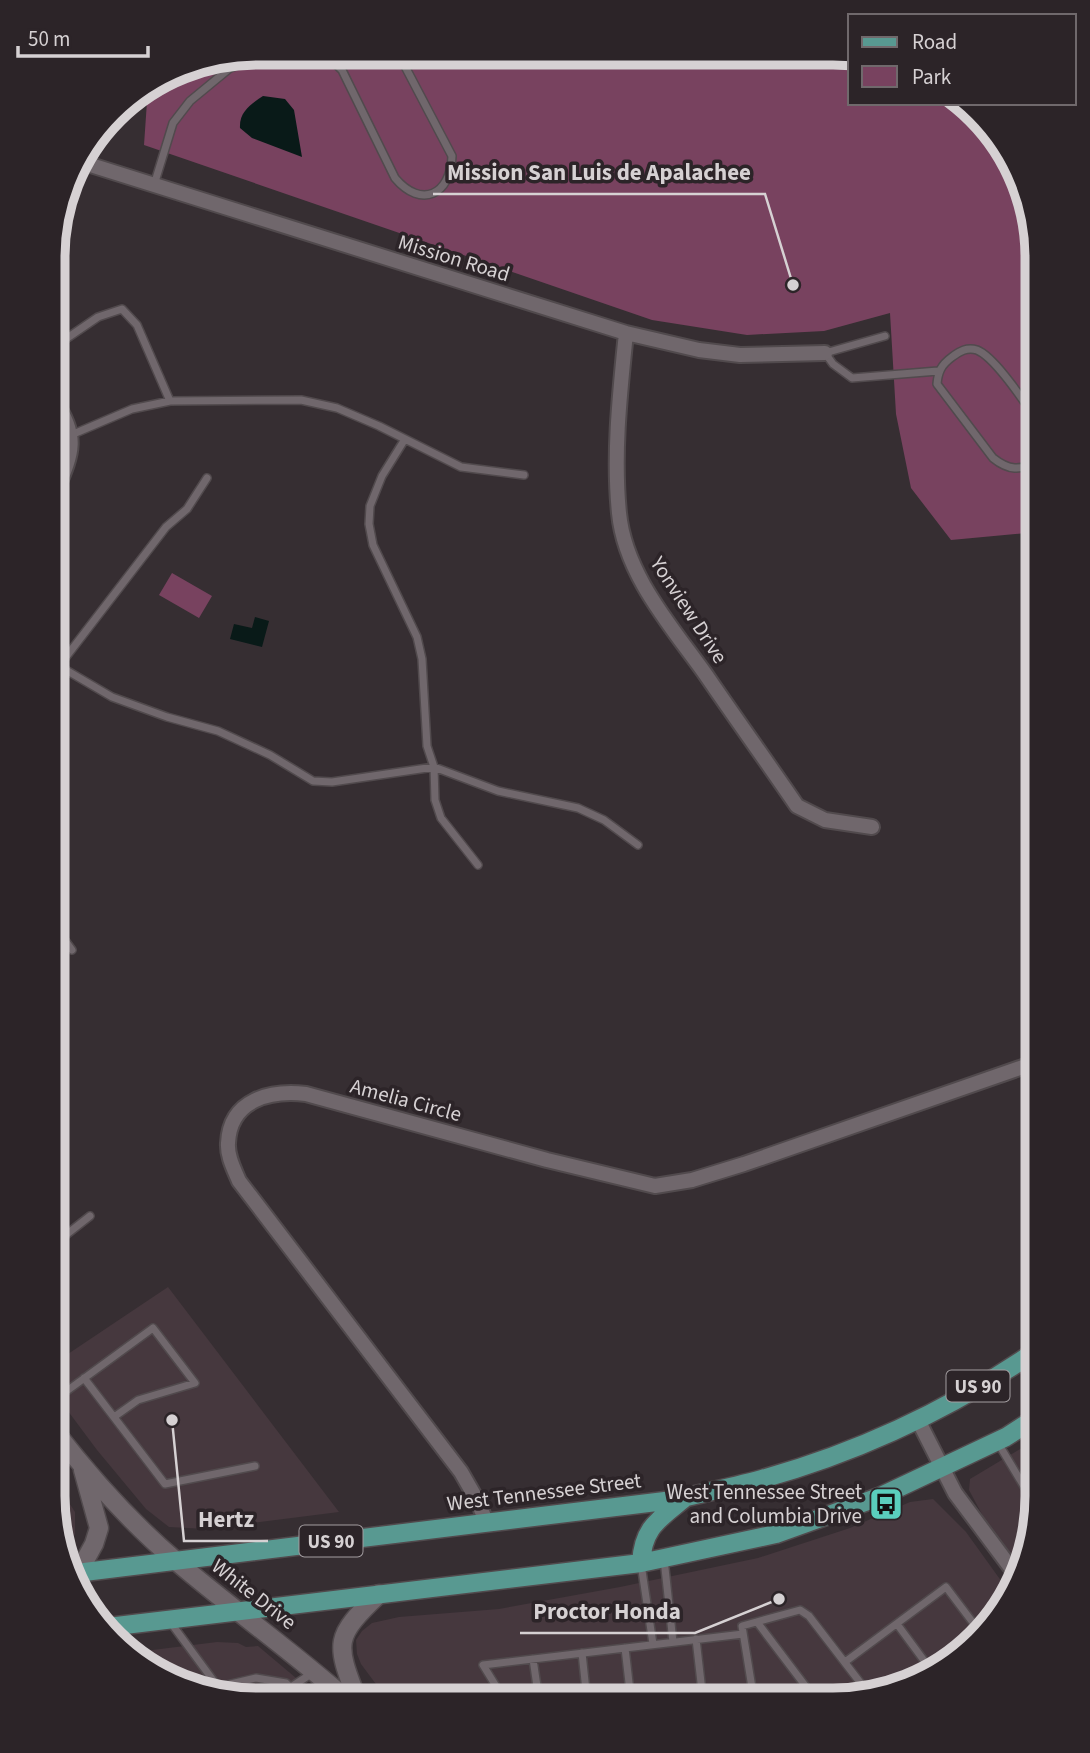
<svg xmlns="http://www.w3.org/2000/svg" width="1090" height="1753" viewBox="0 0 1090 1753" font-family="'Source Sans 3',sans-serif">
<style>
.built{fill:#46383e}
.green{fill:#78425f}
.water{fill:#091a18}
.lines{fill:none;stroke-linecap:round;stroke-linejoin:round}
.service-casing{stroke:#514a4d;stroke-width:10}
.minor-casing{stroke:#514a4d;stroke-width:18}
.tertiary-casing{stroke:#514a4d;stroke-width:21}
.primary-casing{stroke:#514a4d;stroke-width:21}
.service{stroke:#70676c;stroke-width:7}
.minor{stroke:#70676c;stroke-width:14}
.tertiary{stroke:#70676c;stroke-width:18}
.primary{stroke:#589991;stroke-width:18}
.labels{text-anchor:middle;stroke-width:7;stroke-linejoin:round;paint-order:stroke}
.shield{fill:#2c2428;stroke:#a39da0;stroke-width:2}
.shield-label{font-size:19px;font-weight:bold;fill:#d6d1d3}
.street-label{font-size:21px;fill:#d6d1d3;stroke:#2c2428}
.poi-label{font-size:21px;fill:#d6d1d3;stroke:#2c2428;text-anchor:end}
.rim{fill:none;stroke:#d6d1d3;stroke-width:9}
.leader{fill:none;stroke:#d6d1d3;stroke-width:2.5}
.callout-dot{fill:#d6d1d3;stroke:#2c2428;stroke-width:2.5}
.callout-label{font-size:23px;text-anchor:middle;font-weight:bold;fill:#d6d1d3;stroke:#2c2428;stroke-width:7;stroke-linejoin:round;paint-order:stroke}
</style>
<rect width="100%" height="100%" fill="#362e32"/>
<path class="built" d="M168,1287l171,225 -133,17 -37,-2 -23,-18 -49,-59 -44,-59v-27z
M1037,1439v71l-20,53 -32,-43 -16,-30 1,-11z
M53,1478l22,34v22l-5,8 -5,3h-3l-9,-49z
M933,1499l33,33 41,57 -11,31 -85,65 -77,15 -447,-1 -26,-35 -4,-10 -1,-14 6,-9 10,-8 27,-6 100,-8 121,-22 138,-29 92,-30 60,-26z
M217,1642l21,1 8,4 12,-1 63,53h-91l-98,-41 -4,-5z"/>
<path class="green" d="M257,53l593,3v47h114l58,76 15,78v275l-86,8 -40,-52 -15,-74 -6,-101 -66,18 -77,4 -95,-15 -508,-175 4,-58 31,-19z
M172,573l40,23 -13,22 -40,-23z"/>
<path class="water" d="M263,96l22,3 9,11 8,47 -50,-19 -12,-10c-1,-16 11,-24 23,-32z
M255,617l14,4 -7,26 -32,-8 4,-15 18,4z"/>
<g class="lines">
<defs>
<path id="service" d="M319,53l8,3 15,14 53,108c26,31 56,17 57,-22l-54,-103
M154,185l19,-62 17,-22 40,-33 25,-10 32,-5
M885,336l-60,17 8,11 19,14 86,-7
M54,347l44,-30 24,-8 15,16 33,76
M71,435l61,-26 38,-8 131,-1 36,8 42,18 82,41 63,8
M405,439l-23,37 -12,30 -1,18 4,21 44,92 5,22 5,87 7,21 1,33 6,18 37,47
M1037,460c-16,12 -29,10 -44,-2l-56,-74c1,-12 4,-19 15,-27 8,-6 15,-10 25,-7 18,7 48,53 60,70
M54,663l58,34 55,20 51,14 52,24 43,26 19,1 102,-15 64,24 80,17 26,12 34,25
M59,666l107,-139 21,-18 20,-31
M53,924l19,26
M53,1245l37,-29
M84,1378l81,106 90,-18
M53,1401l100,-73 42,55 -57,17 -24,17
M998,1443l39,65
M1027,1491l10,-6
M664,1559l9,83
M641,1564l12,80
M757,1622l59,78
M171,1623l47,64 38,-9 30,5 17,16
M897,1624l34,46
M696,1639l7,61
M625,1648l6,52
M582,1653l5,47
M533,1659l6,41
M845,1662l101,-75 34,45
M291,1687l23,-15
M488,1699l11,-8
M499,1699v-8l-16,-26 260,-31
M754,1700l-12,-74 58,-16 9,6 60,78"/>
<path id="minor" d="M78,161l548,172 73,17 41,5 85,-2
M626,333c-6,59 -13,120 -7,180 6,62 53,114 87,162 30,44 61,87 91,131l28,14 47,7
M54,496c17,-41 27,-57 0,-96
M918,1420l37,73 59,79
M486,1521l-9,-21 -16,-28 -222,-291c-5,-12 -12,-25 -11,-38 2,-44 43,-53 78,-49l241,66 108,26 37,-6 52,-16 293,-102"/>
<path id="tertiary" d="M53,1429c37,48 77,93 123,132 56,48 116,90 170,138
M78,1573l16,-29 5,-16 -16,-58
M357,1699c-22,-57 -23,-62 22,-105"/>
<path id="primary" d="M641,1563c2,-37 19,-44 45,-66
M68,1574l605,-74c30,-7 60,-13 89,-21 97,-27 192,-72 275,-129
M108,1627l533,-64 135,-29 103,-37 127,-60 31,-20"/>
</defs>
<use href="#service" class="service-casing"/>
<use href="#minor" class="minor-casing"/>
<use href="#tertiary" class="tertiary-casing"/>
<use href="#primary" class="primary-casing"/>
<use href="#service" class="service"/>
<use href="#minor" class="minor"/>
<use href="#tertiary" class="tertiary"/>
<use href="#primary" class="primary"/>
</g>
<defs>
<symbol id="bus-square" viewBox="-11 -11 22 22"><rect x="-9" y="-9" width="18" height="18" rx="4" fill="#5acebd" stroke="#2c2428"/><path d="M-5-6H5V4H4V6H2V4H-2V6H-4V4H-5ZM-3.5-4V0h7V-4ZM-3.5 1.2v1.5H-2V1.2ZM2 1.2v1.5H3.5V1.2Z" fill="#111"/></symbol>
</defs>
<g fill-rule="evenodd">
<use href="#bus-square" x="867" y="1485" width="38" height="38"/>
</g>
<g class="labels">
<g class="shield">
<rect x="946.5" y="1370.5" width="63" height="31" rx="5"/>
<rect x="299.5" y="1525.5" width="63" height="31" rx="5"/>
</g>
<g class="shield-label">
<text x="978" y="1393">US 90</text>
<text x="331" y="1548">US 90</text>
</g>
<g class="street-label">
<text transform="translate(454 258) rotate(17)" y="7">Mission Road</text>
<text transform="translate(689 610) rotate(57)" y="7">Yonview Drive</text>
<text transform="translate(406 1100) rotate(15)" y="7">Amelia Circle</text>
<text transform="translate(544 1492) rotate(-7)" y="7">West Tennessee Street</text>
<text transform="translate(254 1594) rotate(38)" y="7">White Drive</text>
</g>
<g class="poi-label">
<text x="862" y="1499">West Tennessee Street<tspan x="862" dy="24">and Columbia Drive</tspan></text>
</g>
</g>
<path d="M0 0H1090V1753H0ZM257 65H833A192 192 0 0 1 1025 257V1496A192 192 0 0 1 833 1688H257A192 192 0 0 1 65 1496V257A192 192 0 0 1 257 65Z" fill="#2c2428" fill-rule="evenodd"/>
<path class="rim" d="M257 65H833A192 192 0 0 1 1025 257V1496A192 192 0 0 1 833 1688H257A192 192 0 0 1 65 1496V257A192 192 0 0 1 257 65Z"/>
<path class="leader" d="M793 285L765 194H433M172 1420L184 1541H268M779 1599L695 1633H520"/>
<g class="callout-dot">
<circle cx="793" cy="285" r="7"/>
<circle cx="172" cy="1420" r="7"/>
<circle cx="779" cy="1599" r="7"/>
</g>
<g class="callout-label">
<text x="599" y="180">Mission San Luis de Apalachee</text>
<text x="226" y="1527">Hertz</text>
<text x="607" y="1619">Proctor Honda</text>
</g>
<rect x="848" y="14" width="228" height="91" fill="#2c2428" stroke="#70696c" stroke-width="2"/>
<rect x="862" y="37" width="35" height="10" fill="#589991" stroke="#70696c" stroke-width="2"/>
<text x="912" y="49" font-size="21" fill="#d6d1d3">Road</text>
<rect x="862" y="66" width="35" height="21" fill="#78425f" stroke="#70696c" stroke-width="2"/>
<text x="912" y="84" font-size="21" fill="#d6d1d3">Park</text>
<path d="M18 46v10h130v-10" fill="none" stroke="#d6d1d3" stroke-width="3.5"/>
<text x="28" y="46" font-size="21" fill="#d6d1d3" stroke="#2c2428" stroke-width="5" paint-order="stroke">50 m</text>
</svg>
